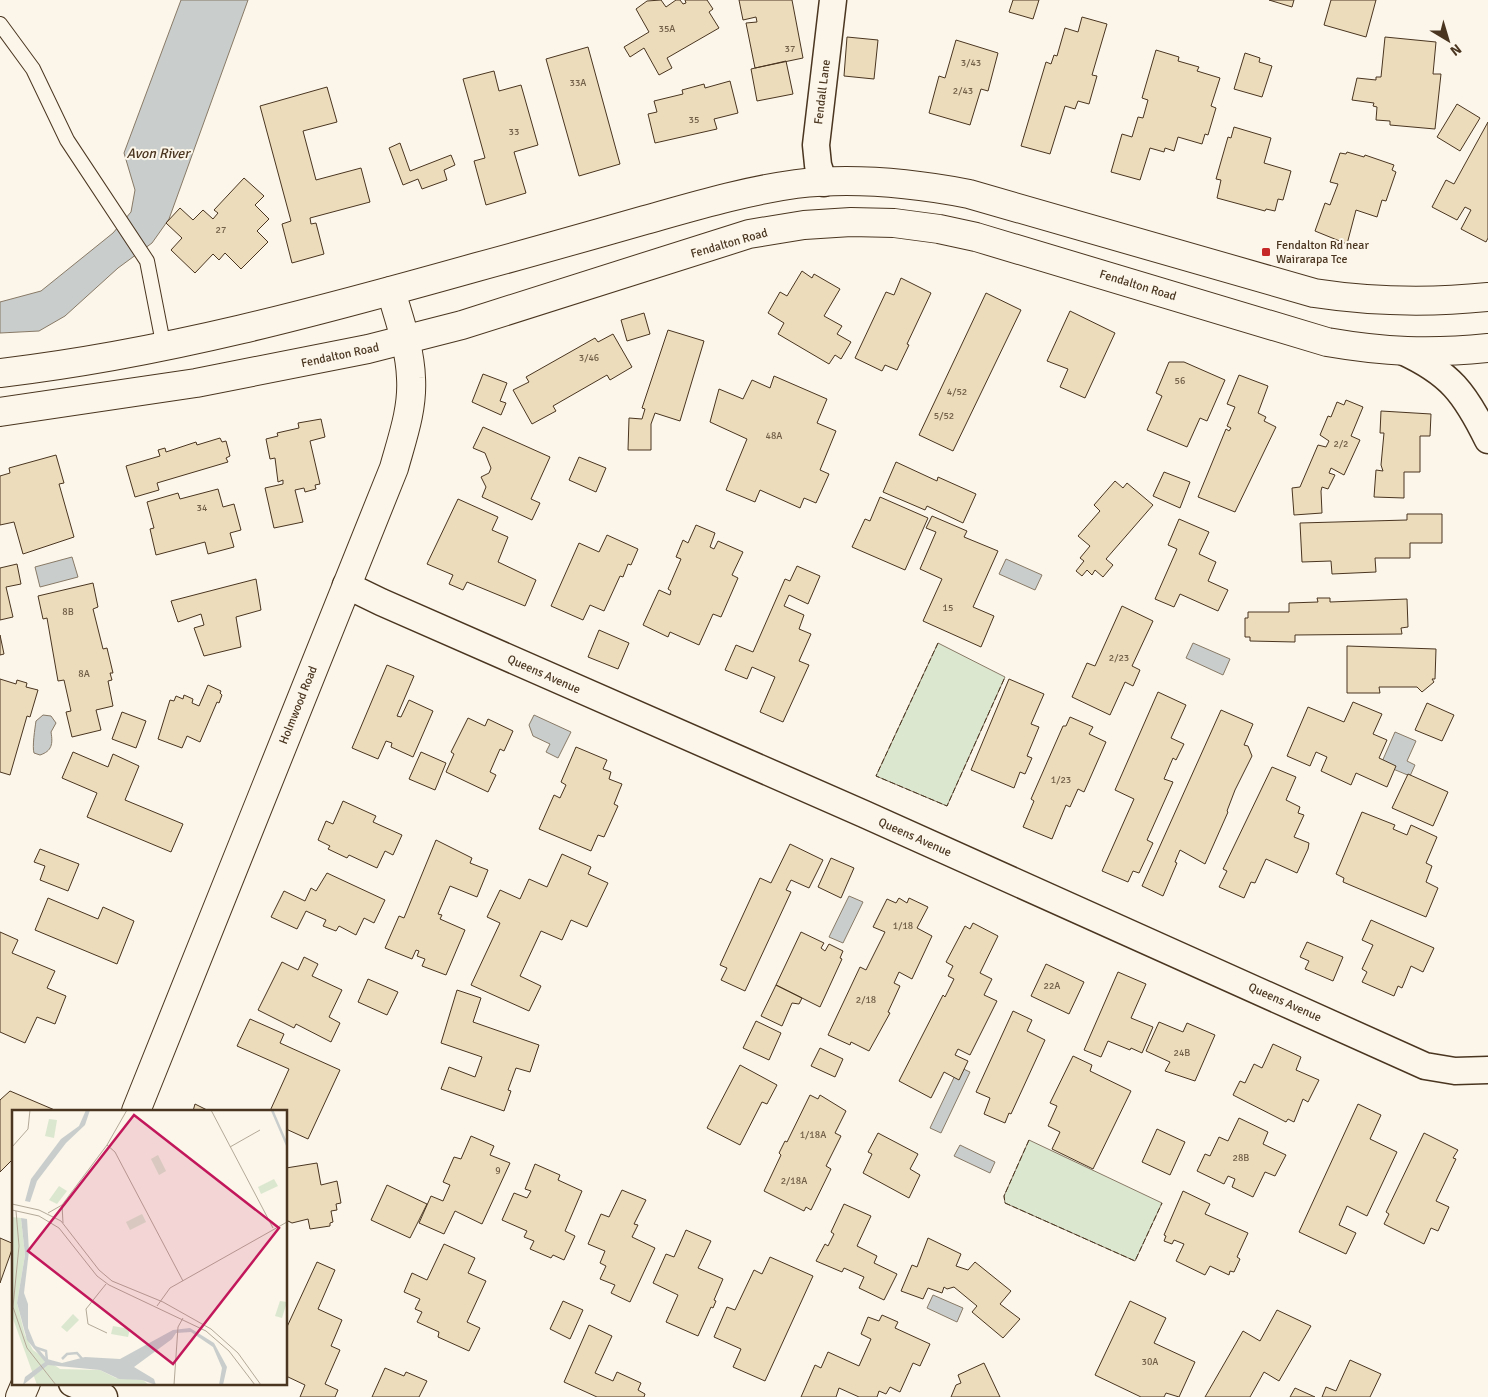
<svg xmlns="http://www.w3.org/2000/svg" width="1488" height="1397" viewBox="0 0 1488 1397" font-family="Signika,sans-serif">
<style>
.green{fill:#dce7d0;stroke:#887966}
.water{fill:#c9cecd;stroke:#887966}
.building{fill:#ecdcbc;stroke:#4a3520}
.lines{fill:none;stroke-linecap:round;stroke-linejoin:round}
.service-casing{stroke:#4a3520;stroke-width:16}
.minor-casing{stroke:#4a3520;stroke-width:29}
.tertiary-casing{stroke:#4a3520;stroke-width:30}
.primary-casing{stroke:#4a3520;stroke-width:30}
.service{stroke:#fbf6e9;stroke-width:14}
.minor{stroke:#fbf6e9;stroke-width:26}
.tertiary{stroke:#fbf6e9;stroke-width:28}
.primary{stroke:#fbf6e9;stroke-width:28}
.fence{stroke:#4a3520;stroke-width:1;stroke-dasharray:6 2.5;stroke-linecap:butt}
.poi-dot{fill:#c62828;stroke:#fbf6e9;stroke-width:2}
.labels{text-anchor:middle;stroke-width:4;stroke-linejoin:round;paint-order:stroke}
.number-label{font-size:10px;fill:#725f47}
.street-label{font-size:12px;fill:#4a3520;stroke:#fbf6e9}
.poi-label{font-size:12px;fill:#4a3520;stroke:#fbf6e9;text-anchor:start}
.water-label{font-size:14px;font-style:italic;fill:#4a3520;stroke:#fbf6e9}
.inset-river{fill:none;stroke:#c9cecd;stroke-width:2.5}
.inset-road{fill:none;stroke:#b4a999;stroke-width:1}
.view{fill:#c2185b;fill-opacity:0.15;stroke:#c2185b;stroke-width:2.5}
.inset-edge{fill:none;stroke:#4a3520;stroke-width:2.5}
</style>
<rect width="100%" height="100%" fill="#fbf6e9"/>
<path class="green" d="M938,643l67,34 -58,129 -71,-30z
M1029,1140l133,63 -27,58 -130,-58 -1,-7z"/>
<path class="water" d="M181,0h67l-79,219 -17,24 -34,25 -53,48 -26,15 -39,2v-31l41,-11 72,-58 18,-21 4,-22 -11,-37z
M72,557l6,20 -38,10 -5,-20z
M1006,559l36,16 -7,15 -36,-16z
M1193,643l37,16 -7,16 -37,-17z
M43,715l8,1 5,7 -5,9c2,12 1,19 -11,23l-6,-2c-2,-6 1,-25 2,-32z
M534,715l37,17 -13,26 -12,-6 4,-8 -17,-8 -4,-11z
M1395,732l21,9 -9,20 8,4 -5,11 -29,-12z
M849,896l14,6 -20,41 -14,-6z
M959,1067l11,5 -29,61 -11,-5z
M960,1145l35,17 -5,11 -36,-17z
M933,1295l30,13 -6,14 -30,-14z"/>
<path class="building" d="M661,0l5,7 10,-7h4l3,4 3,-1 -1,-3h22l6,9 -4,3 10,16 -52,30 5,10 -13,7 -15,-27 -14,9 -6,-10 25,-15 -13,-23 11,-8z
M739,0h53l11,58 -48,10 -9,-45 11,-1 -1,-5 -13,3z
M1013,0h26l-6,19 -24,-7z
M1269,0h25l-2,7z
M1331,0h45l-10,37 -42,-12z
M1082,17l25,7 -15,51 5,1 -8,28 -11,-3 -3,8 -10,-3 -15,48 -29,-8 25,-84 5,2 3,-9 3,1 8,-28 13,4z
M847,37l31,3 -4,39 -30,-3z
M1385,37l51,5 -3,32h8l-6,55 -45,-4v-4l-14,-1 1,-13 -4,-1 1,-3 -22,-3 5,-22 19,2v-3h5z
M956,40l42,13 -10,38 -7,-2 -11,36 -41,-12 10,-37 6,2z
M588,47l32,117 -41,12 -33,-117z
M1156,50l23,7 -1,4 21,6 -2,4 23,7 -9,28 5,2 -8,27 -3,-1 -3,10 -24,-7 -4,14 -9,-3 -1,4 -14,-4 -10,32 -29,-8 11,-38 10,3 6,-20 5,1 5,-18 -6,-2z
M1245,53l15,5 -1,4 13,4 -10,31 -28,-8z
M786,61l7,33 -36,7 -6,-32z
M494,71l5,20 22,-6 17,60 -24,7 12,41 -40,12 -12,-44 11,-3 -22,-79z
M730,81l8,32 -24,6 3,10 -62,14 -7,-29 9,-2 -3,-11 29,-7 -1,-4 22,-6 1,4z
M327,87l10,35 -34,9 13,49 45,-12 9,34 -60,16 1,6 5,-1 8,31 -32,9 -10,-39 9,-3 -31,-115z
M1457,104l23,14 -20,33 -23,-14z
M1488,122v116l-2,4 -25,-13 10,-19 -6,-3 -8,13 -25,-13 14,-27 8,4z
M1234,127l37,11 -7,25 27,8 -8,29 -5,-1 -3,12 -9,-2 -1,2 -48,-13 4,-18 -5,-1 12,-42 3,1z
M400,143l10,28 41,-16 4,10 -11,5 3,10 -25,9 -4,-10 -15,6 -14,-37z
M1347,152l17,5 1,-2 29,10 -2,5 4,2 -10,29 -4,-1 -5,17 -21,-7 -9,34 -32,-13 10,-28 5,2 8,-21 -8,-2 10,-29 6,1z
M244,178l20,18 -9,9 14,14 -12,12 11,11 -27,27 -16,-16 -6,7 -6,-6 -18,19 -24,-23 11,-12 -16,-15 14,-15 13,12 10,-10 10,9 5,-6 -4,-3z
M802,271l10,7 2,-4 26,15 -16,27 18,10 -5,8 14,8 -10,17 -6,-4 -6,9 -51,-30 6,-11 -16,-10 12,-21 7,4z
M901,278l30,15 -24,51 2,1 -12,25 -12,-5 -3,6 -27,-13 31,-66 8,3z
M986,293l35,17 -68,141 -34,-16z
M1070,311l45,22 -30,65 -25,-11 8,-18 -21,-8z
M644,313l6,21 -23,7 -6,-21z
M668,330l36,11 -24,80 -25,-8 -4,11v26h-23l1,-32 13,1 3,-10 -3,-1z
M613,334l19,33 -22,13 -3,-5 -54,31 3,5 -24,13 -19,-34 16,-8 -3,-5 69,-39 3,4z
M1169,362h15l41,18 -18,41 -7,-3 -13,29 -40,-17 15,-34 -6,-3z
M483,374l24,9 -7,18 6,2 -5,12 -29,-13z
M1239,375l29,11 -10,27 8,4 -2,4 12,6 -41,85 -37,-15 28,-68 3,2 2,-3 -4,-2 8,-19 -8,-3z
M774,376l53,23 -10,24 19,8 -16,39 9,4 -13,29 -12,-5 -4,10 -40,-18 -5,12 -29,-12 21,-51 -37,-17 9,-33 24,10 9,-19 18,8z
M1346,400l17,7 -12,29 9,4 -16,35 -13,-7 -2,5 6,2 -7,14 -6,-2 -1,4 1,22 -28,2 -2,-27 8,-1 18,-42 8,2 3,-6 -9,-6 8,-19 3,1 6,-15 7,3z
M1381,411l50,3 -1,22h-10v36h-16v26l-30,-1 2,-27 7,1 -2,-6 3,-32h-4z
M321,419l4,18 -15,4 10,43 -5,1 1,4 -11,3 -1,-4 -9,2 8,32 -29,6 -9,-40 18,-4v-4l-5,2 -3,-24 -5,1 -4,-20 12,-3 -1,-3 22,-5 -1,-5z
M483,427l67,30 -19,42 9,4 -8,17 -50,-23 4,-10 -5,-10 8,-4 2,-5 -6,-15 -12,-5z
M220,438l2,4 4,-1 4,15 -4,2 2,4 -71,21 2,7 -24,7 -9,-31 34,-10 -2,-6 7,-2 1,4 30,-10 1,3z
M56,455l8,28 -5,1 15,53 -51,17 -9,-32 -14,3v-49l10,-3 -1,-5z
M579,457l27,11 -10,24 -27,-12z
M896,462l41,19 1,-4 38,17 -13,29 -36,-17 -2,4 -42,-18z
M1164,472l26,10 -10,26 -27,-12z
M1115,481l8,7 4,-5 26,22 -47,54 7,6 -10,12 -8,-7 -3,5 -5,-5 -5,6 -6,-5 8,-10 -4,-3 10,-12 -12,-10 22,-25 -6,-6z
M218,489l5,18 11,-3 7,26 -11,3 4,14 -26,7 -3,-12 -49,13 -6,-26 4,-1 -7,-26 31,-9 2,6z
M880,497l48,21 -23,52 -53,-23 13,-28 5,2z
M458,499l40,18 -6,13 16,7 -10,25 38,18 -11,26 -58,-24 -4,8 -14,-6 4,-9 -26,-11z
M1407,514h35v29h-32v15h-35l1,14 -44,2 -1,-13 -29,1 -2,-39 107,-3z
M932,516l35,15 -3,6 34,14 -25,56 21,9 -13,31 -58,-26 19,-42 -22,-10 16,-37 -10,-4z
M1179,519l30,13 -10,22 17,8 -8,19 20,9 -10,21 -38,-17 -6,13 -19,-8 22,-50 -9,-4z
M696,525l19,8 -5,14 4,2 4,-8 25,11 -11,23 6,3 -17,39 -8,-3 -14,31 -29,-13 -2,5 -25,-12 16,-35 11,5 1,-4 -3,-2 13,-30 -5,-2 7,-17 5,3z
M607,535l31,14 -7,16 -3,-1 -5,13 -3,-1 -16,35 -14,-6 -7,15 -32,-14 28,-63 20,9z
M17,564l4,20 -15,3 7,30 -13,3v-52z
M797,566l23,10 -12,28 -19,-9 -5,11 20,9 -5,14 12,5 -12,27 10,4 -26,57 -23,-10 15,-35 -23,-10 -5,12 -22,-9 11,-25 17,7 32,-73 5,2z
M256,579l5,31 -25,7 5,30 -37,9 -10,-28 10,-3 -3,-11 -23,8 -7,-21z
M93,583l5,24 -5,2 10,40 4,-1 6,25h-3l2,7 -4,1 5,25 -17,4 5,20 -29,7 -6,-25 5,-1 -7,-31 -6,1 -11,-63 -4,1 -5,-23z
M1317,598h13v4l77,-3 1,28 -7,1 1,6 -107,1v7l-45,-1v-4h-5v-19h3v-6h41v-9l29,-1z
M1122,606l31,15 -21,45 8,4 -7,16 -8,-4 -15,33 -38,-18 15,-34 8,3z
M599,630l30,13 -11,26 -30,-12z
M0,635l4,19 -4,1z
M1347,646l89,3 -1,30h-3l2,3 -12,10 -5,-5h-38l1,6h-33z
M387,665l27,11 -17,40 4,1 8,-17 24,11 -20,46 -22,-10 1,-4 -6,-2 -8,18 -26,-11z
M0,679l16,5 1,-4 10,3 -1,4 12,3 -8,27 -3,-1 -17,59 -10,-3z
M1009,679l35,15 -13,30 8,3 -12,29 5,2 -7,16 -5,-2 -6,16 -43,-18z
M208,685l13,6 -1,2 2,2 -3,8 -2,-1 -17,40 -13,-6 -5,12 -24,-9 12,-39 4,1 2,-5 7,3 1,-4 9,4 -1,4 7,3z
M1158,692l28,13 -15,33 13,6 -8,16 -3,-2 -9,21 9,3 -26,58 6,3 -14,30 -6,-2 -5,11 -26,-11 32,-72 -19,-9z
M1353,702l29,12 -9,20 14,6 -8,18 17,8 -9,21 -31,-14 -5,12 -30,-14 6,-14 -11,-5 -6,14 -23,-10 21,-49 36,15z
M1427,703l27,12 -12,26 -27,-11z
M1221,710l32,14 -9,21 4,1 4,10 -17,34 -8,21 1,1 -23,52 -25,-14 -5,12 2,1 -14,33 -21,-10z
M122,712l24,9 -10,27 -24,-9z
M1070,717l23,10 -4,7 17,8 -22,50 -6,-3 -8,18 -4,-2 -14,34 -29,-12 11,-26 -3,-2 32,-73h3z
M468,718l17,8 3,-7 25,12 -9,20 -4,-2 -10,23 6,3 -8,17 -42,-20 8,-18 -3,-2z
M576,747l31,13 -4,9 8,3 -2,7 13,5 -8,20 4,2 -14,31 -6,-2 -7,16 -52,-22 15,-34 6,3 6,-13 -5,-3z
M73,752l35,15 5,-13 26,12 -14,34 58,24 -12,28 -84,-35 10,-24 -35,-15z
M421,752l25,11 -11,27 -26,-11z
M1272,767l24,10 -10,23 14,7 -2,6 6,2 -10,22 15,6 -1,6 -11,24 -31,-14 -11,24 -4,-1 -7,16 -25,-11 8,-16 -4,-2z
M1408,774l40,18 -15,34 -41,-18z
M343,801l33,15 -3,6 29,13 -9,20 -8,-4 -8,17 -28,-13 -2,3 -19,-9 2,-3 -12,-6 8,-19 7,3z
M1362,812l33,13 -2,4 14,6 4,-10 26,12 -11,26 6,3 -6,16 12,6 -12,29 -83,-35 1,-4 -8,-4z
M436,840l36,18 -2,5 18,7 -11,27 -27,-11 -12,28 4,1 -2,4 25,11 -19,45 -24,-9 3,-7 -8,-3 2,-5 -3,-1 -4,9 -27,-11 14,-32 5,2z
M790,844l33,16 -14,28 -18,-8 -5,10 5,2 -46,99 -24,-11 6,-12 -7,-3 40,-87 11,5z
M40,849l39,15 -11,27 -28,-11 5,-14 -11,-4z
M562,854l29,13 -3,7 20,9 -21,44 -16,-7 -9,20 -21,-9 -21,45 21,10 -12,25 -58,-26 29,-62 -13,-6 13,-27 20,9 9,-20 18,8z
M831,858l23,10 -13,30 -23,-11z
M327,873l58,27 -11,23 -10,-5 -8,17 -17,-9 -3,5 -13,-5 3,-6 -20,-9 -9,18 -26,-12 13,-26 21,10 6,-13 5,3z
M48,898l50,21 5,-12 31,14 -17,43 -82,-34z
M899,898l8,5 2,-5 19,9 -11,21 15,8 -20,43 -13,-7 -5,11 6,3 -12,26 2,1 -21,38 -18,-9 -1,3 -22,-10 32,-68 6,3 19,-38 -12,-5 14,-28 9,4z
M1371,920l63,28 -11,24 -12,-6 -9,22 -4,-2 -4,10 -32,-14 5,-10 -5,-3 11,-24 -11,-5z
M973,923l25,13 -18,37 12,6 -8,16 13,6 -27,54 -12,-6 -3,6 13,6 -9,19 -15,-8 -13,26 -32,-17 44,-86 2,2 9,-18 -6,-3 5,-10 -7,-4 19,-36 5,3z
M0,932l18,8 -6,13 43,18 -8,17 19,8 -11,28 -18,-7 -12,26 -25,-11z
M801,932l23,11 -3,5 4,3 4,-7 14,7 -3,7 2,1 -22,48 -44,-22z
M1307,942l36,15 -10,24 -28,-12 4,-8 -9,-4z
M304,957l14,7 -6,12 30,14 -13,27 11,6 -9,19 -35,-18 -2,4 -36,-18 24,-48 16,8z
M1046,964l38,18 -15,32 -38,-18z
M1118,972l28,12 -15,34 22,9 -11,26 -11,-5 -1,2 -22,-9 -7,16 -17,-7z
M368,979l30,13 -11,23 -29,-13z
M776,985l26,13 -3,6 -7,-1 -10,23 -21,-10z
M457,990l24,8 -8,24 66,23 -9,27 -14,-4 -8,22 3,1 -7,20 -63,-22 8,-22 26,10 7,-20 -41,-14z
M1013,1011l19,9 -5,11 18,9 -34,74 -2,-1 -4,10 -21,-9 6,-16 -14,-6z
M250,1019l34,15 -4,9 60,27 -32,69 -22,-10v-18h-16l19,-42 -52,-23z
M756,1021l25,12 -12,27 -26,-12z
M1159,1022l24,10 4,-9 28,12 -20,46 -30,-10 5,-9 -24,-11z
M1273,1044l28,13 -5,13 23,10 -11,22 -5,-3 -9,23 -6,-3 -2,3 -53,-27 7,-14 5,2 9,-19 8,4z
M820,1048l23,11 -8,18 -24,-11z
M1073,1056l19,9 -2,6 41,20 -38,78 -41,-20 8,-17 -12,-6 9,-20 -7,-3z
M740,1065l37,20 -10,19 -5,-2 -22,43 -33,-17z
M10,1091l47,20h-43v47l-14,14v-72z
M810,1095l8,4 2,-4 26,16 -11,22 6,3 -15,30 5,3 -20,41 -5,-3 -2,4 -40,-20 17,-36 -2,-2 6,-12 2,1z
M195,1104l14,7h-16z
M1358,1104l23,11 -11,24 27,13 -30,64 -20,-10 -8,19 17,8 -10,21 -47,-22z
M1239,1118l29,14 -5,12 23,11 -11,21 -10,-4 -12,25 -21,-10 3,-8 -7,-3 -4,8 -27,-13 8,-17 5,2 9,-19 9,4z
M1157,1129l28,13 -15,33 -28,-13z
M878,1133l40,21 -8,15 10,6 -11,23 -46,-25 9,-19 -4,-2z
M1424,1133l34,17 -5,8 3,1 -20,42 13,6 -11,24 -7,-3 -7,16 -40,-20 5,-10 -3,-2z
M471,1136l23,10 -4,9 20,8 -28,61 -27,-13 -11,23 -25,-11 12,-27 12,5 7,-16 -7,-3 11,-25 7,2z
M317,1163l4,22 16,-4 4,22 -5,1 1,6 -6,1 2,11 -3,1v3l-20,3 -2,-10 -16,4 -6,-3v-52z
M535,1164l25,11 -2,5 24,11 -17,40 10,5 -11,24 -11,-5 -2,3 -21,-9 4,-8 -10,-4 3,-6 -25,-11 12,-27 13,5 4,-7 -6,-2z
M387,1185l40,19 -17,34 -39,-18z
M622,1190l24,10 -12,24 4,1 -6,12 23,11 -25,54 -19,-9 4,-8 -15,-6 6,-13 -6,-3 5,-12 -17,-7 13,-30 8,3z
M1183,1191l27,13 -5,10 43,19 -11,24 3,2 -6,13 -4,-1 -1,4 -19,-9 -5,9 -29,-14 8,-17 -10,-4 -2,4 -8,-3 2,-5 -2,-1z
M844,1204l27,12 -14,30 20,10 -3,7 23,11 -13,26 -25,-12 5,-11 -20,-9 -2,4 -26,-11 9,-17 3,2 6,-12 -3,-2z
M686,1230l25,11 -13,27 25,11 -9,21 2,1 -3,7 -2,-1 -13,29 -32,-14 12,-27 -25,-12 13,-29 8,3z
M0,1238l14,6 -14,39z
M928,1238l33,16 -5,12 12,4 7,-8 36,29 -11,13 20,15 -17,19 -31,-26 5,-6 -23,-19 -7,2 -3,-2 -2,6 -14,-5 -5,11 -22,-8 11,-26 5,2z
M444,1244l31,14 -7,15 18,8 -19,41 13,6 -11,23 -31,-14 1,-5 -22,-10 5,-10 -7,-3 5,-10 -16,-7 8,-19 15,7z
M770,1257l43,19 -48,105 -32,-14 8,-18 -27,-12 13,-30 8,3 19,-40 8,4z
M317,1262l18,8 -17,39 24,11 -11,26 9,4 -15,34 13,6 -3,7h-35l5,-12 -19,-9v-47z
M563,1301l20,9 -13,29 -20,-10z
M1130,1301l36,17 -12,25 41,19 -16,35 -13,-4 -2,4h-23l-46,-22z
M1277,1310l34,16 -32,55 -15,-9 -14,25h-45l38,-66 17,10z
M882,1315l16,7 -3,6 35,16 -10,22 -7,-3 -13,29 -10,-5 -4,7 -7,-3 -2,6h-18l-20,-9 -3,9h-35l14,-32 6,3 7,-16 31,14 12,-27 -10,-5 7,-17 11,4z
M589,1325l23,11 -17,37 18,8 4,-9 24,11 -3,7 7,4 -1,3h-47l-33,-15z
M1350,1360l31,14 -11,23h-48l4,-10 10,4z
M984,1363l16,34h-49l5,-12 5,-2 -3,-8z
M385,1368l19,8 2,-4 21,9 -8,16h-47z
M1295,1388l20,9h-25z"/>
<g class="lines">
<defs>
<path id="service" d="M0,24l33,45 34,71 80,121 17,87"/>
<path id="minor" d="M824,183l-6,-18 -2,-20 17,-145
M1402,351c48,22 63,42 86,89
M346,585l35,17 483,212 561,252 30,5 33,-1
M72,1383l32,14"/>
<path id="tertiary" d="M136,1111l258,-643c8,-29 19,-59 17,-90 -1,-30 -12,-59 -20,-87
M20,1397l6,-14"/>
<path id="primary" d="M0,373c163,-19 320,-62 477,-106 56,-15 112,-31 168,-47 50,-14 100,-29 151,-36 58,-7 116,-1 173,10l345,99c59,9 115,10 174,4
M0,412l196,-29 172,-34 94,-24 287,-91 55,-9 47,-3 43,1 45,6 37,8 351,105c58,10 102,12 161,6"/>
</defs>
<use href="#service" class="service-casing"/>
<use href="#minor" class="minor-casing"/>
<use href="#tertiary" class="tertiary-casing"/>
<use href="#primary" class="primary-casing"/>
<use href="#service" class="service"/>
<use href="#minor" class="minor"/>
<use href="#tertiary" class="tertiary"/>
<use href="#primary" class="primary"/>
<path class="fence" d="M938,643l-62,133 71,30 58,-129
M1029,1140l-25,56 1,7 130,58 27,-58"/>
</g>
<rect class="poi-dot" x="1261" y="247" width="10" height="10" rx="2.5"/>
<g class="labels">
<g class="number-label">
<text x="667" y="32">35A</text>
<text x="790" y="52">37</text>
<text x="971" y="66">3/43</text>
<text x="578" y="86">33A</text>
<text x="963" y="94">2/43</text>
<text x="694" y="123">35</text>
<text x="514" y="135">33</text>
<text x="221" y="233">27</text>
<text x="589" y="361">3/46</text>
<text x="1180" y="384">56</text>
<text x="957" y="395">4/52</text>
<text x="944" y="419">5/52</text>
<text x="774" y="439">48A</text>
<text x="1341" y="447">2/2</text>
<text x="202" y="511">34</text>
<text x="948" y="611">15</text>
<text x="68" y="615">8B</text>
<text x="1119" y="661">2/23</text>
<text x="84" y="677">8A</text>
<text x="1061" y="783">1/23</text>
<text x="903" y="929">1/18</text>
<text x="1052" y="989">22A</text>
<text x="866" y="1003">2/18</text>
<text x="1182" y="1056">24B</text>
<text x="813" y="1138">1/18A</text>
<text x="1241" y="1161">28B</text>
<text x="498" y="1174">9</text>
<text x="794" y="1184">2/18A</text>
<text x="1150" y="1365">30A</text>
</g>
<g class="street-label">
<text transform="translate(822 92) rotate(-83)" y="4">Fendall Lane</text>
<text transform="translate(729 243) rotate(-16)" y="4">Fendalton Road</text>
<text transform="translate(1138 285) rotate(17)" y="4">Fendalton Road</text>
<text transform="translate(340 355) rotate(-12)" y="4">Fendalton Road</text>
<text transform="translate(544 674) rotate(24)" y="4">Queens Avenue</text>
<text transform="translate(298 705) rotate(-68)" y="4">Holmwood Road</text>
<text transform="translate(915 837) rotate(24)" y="4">Queens Avenue</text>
<text transform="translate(1285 1002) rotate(24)" y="4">Queens Avenue</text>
</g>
<g class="poi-label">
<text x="1276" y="249">Fendalton Rd near<tspan x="1276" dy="14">Wairarapa Tce</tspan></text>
</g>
<g class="water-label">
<text x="158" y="158">Avon River</text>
</g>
</g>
<g transform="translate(12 1110)">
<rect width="275" height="275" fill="#fbf6e9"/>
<path d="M37,9l8,1 -3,18 -9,-2zM146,45l8,16 -7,4 -8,-16zM262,69l4,7 -17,8 -3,-7zM47,76l8,5 -10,13 -8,-4zM130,104l4,8 -16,8 -4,-8zM0,107l9,1 4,37 -8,48 8,32 8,15 27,19 40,1 16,8 27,2 6,5h-112l-25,-69zM268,191l7,1 -5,16 -7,-2zM61,204l6,6 -12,12 -6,-5zM101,216l17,3 -2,8 -17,-3z" fill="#dce7d0"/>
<path d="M74,0h4l-5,15 -19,18 -29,38 -7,21 -5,-1 6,-22 30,-40 18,-13zM9,108l6,1 2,32 -5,42 4,11v24l7,17 12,14 15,4 23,-6 35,2 53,-29 17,-2 24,15 13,24 -4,18h-4l3,-17 -9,-21 -22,-15 -15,1 -4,6 -38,28 20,12 2,6 -14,-5 -23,-1 -19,-9 -52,-5 -25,20 2,-8 20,-15 -18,-22 -10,-37 8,-48z" fill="#c9cecd"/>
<path class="inset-river" d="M260,0l15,35M22,237l12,4 1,10M50,249l5,-5 10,-1 8,9"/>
<path class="inset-road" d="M199,0l62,118M95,35l8,7 68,129M0,37l16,-18 2,-19M218,37l30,-17M0,94l27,6 22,11 38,49 13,11 51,21 48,27 27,24 23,32M50,95l1,18M0,100l27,6 20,12 38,48 12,9 97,46 23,20 26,34M4,101l3,35 -6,61 14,41 29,37M36,103l14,-8 45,-60 20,-35M94,174l-20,25 2,15 19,9M145,196l13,-18 117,-66M162,275l4,-58 5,-9"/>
<path class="view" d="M122,5l145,113 -106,136 -145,-113z"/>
<rect width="275" height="275" class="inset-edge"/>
</g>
<g transform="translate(1448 40) rotate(142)" stroke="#fbf6e9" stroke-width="4" paint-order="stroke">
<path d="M0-4L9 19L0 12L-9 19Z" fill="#4a3520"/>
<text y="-8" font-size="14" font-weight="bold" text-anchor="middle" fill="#4a3520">N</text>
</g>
</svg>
